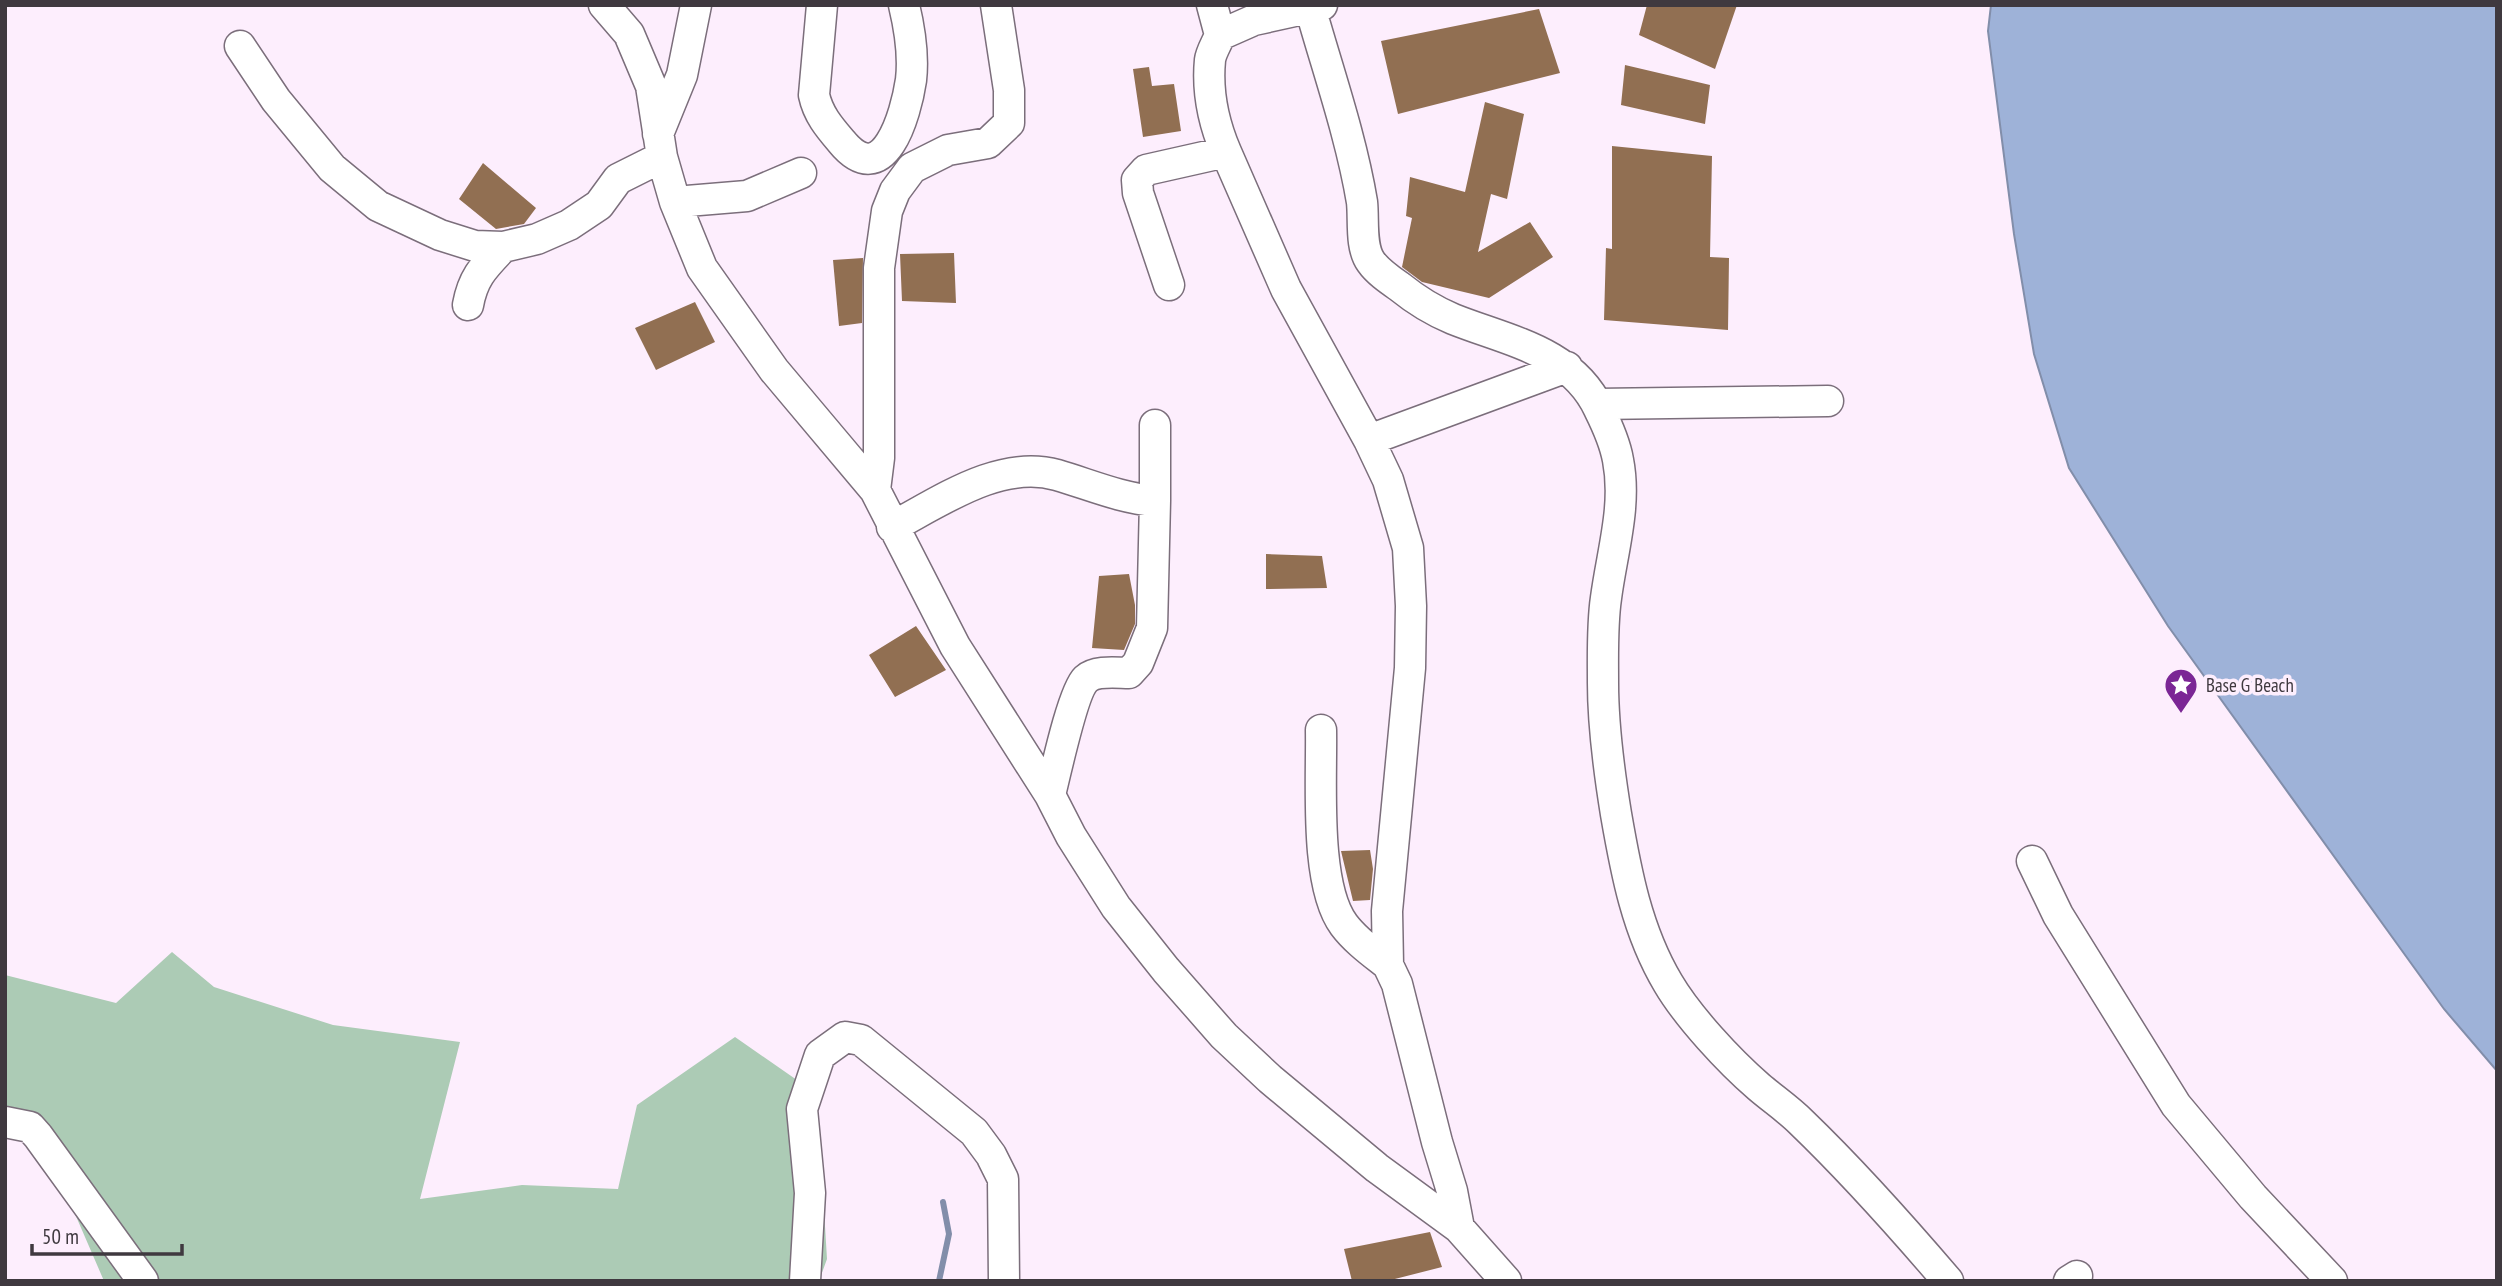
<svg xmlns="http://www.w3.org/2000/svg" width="2502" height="1286" viewBox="0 0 2502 1286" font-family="'PT Sans Narrow',sans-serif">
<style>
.green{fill:#accbb5}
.water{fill:#9eb2d8;stroke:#828eaa;stroke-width:2}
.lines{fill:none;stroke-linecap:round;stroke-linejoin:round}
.stream{stroke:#828eaa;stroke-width:6}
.building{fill:#916f52}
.minor-casing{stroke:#7b6e7b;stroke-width:33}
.minor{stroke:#fff;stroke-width:30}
.labels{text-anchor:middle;stroke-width:7;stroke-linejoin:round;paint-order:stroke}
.poi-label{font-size:19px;fill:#3f393f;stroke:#fdeefd;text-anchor:start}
</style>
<rect width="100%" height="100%" fill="#fdeefd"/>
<path class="green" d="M172,952l42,35 119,38 127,17 -40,157 102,-14 96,4 19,-84 98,-68 82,57 10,165 -8,22h-715l-67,-155 -32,-7v-144l111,28z"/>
<path class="water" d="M1991,5h506v1066l-53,-62 -276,-383 -99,-158 -35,-114 -20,-120 -26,-203z"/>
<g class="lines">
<path class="stream" d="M939,1281l10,-47 -6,-32"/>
</g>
<path class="building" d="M1647,5h90l-22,64 -76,-34z
M1539,9l21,64 -162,41 -17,-73z
M1625,65l85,20 -5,39 -84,-19z
M1149,67l3,19 22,-2 7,47 -38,6 -10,-68z
M1485,102l39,12 -17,85 -16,-5 -13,58 52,-30 23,35 -64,41 -67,-16 -20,-15 10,-49 -6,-2 4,-39 55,15z
M1612,146l100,10 -2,101 19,1 -1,72 -124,-10 2,-72 6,1z
M483,163l53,45 -12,16 -28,5 -37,-30z
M954,253l2,50 -54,-2 -2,-47z
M863,258l-1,65 -23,3 -6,-66z
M695,302l20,40 -59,28 -21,-42z
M1266,554l56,2 5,32 -61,1z
M1129,574l6,31v19l-11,26 -32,-2 7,-72z
M916,626l30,44 -51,27 -26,-42z
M1370,850l3,19 -3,31 -17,1 -12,-50z
M1430,1232l12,35 -55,14h-35l-8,-32z"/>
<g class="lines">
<defs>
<path id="minor" d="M604,5l25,29 22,52 11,71 13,45 27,66 72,102 101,120 80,156 95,149 21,41 45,71 50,63 58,66 46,43 107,89 82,60 47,53
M822,5l-8,90c4,19 15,32 27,46 43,53 65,-27 70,-61 3,-26 -1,-50 -7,-75
M1212,5l8,30
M1322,5l-68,15 -34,15c-3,8 -9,17 -10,25 -3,31 4,64 16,92l60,137 83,151 19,40 20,68 3,58 -1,62 -23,243 1,54 9,19 40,158 15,49 7,37
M1310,7c18,64 41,129 52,195 2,18 -2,45 9,60 7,10 19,18 29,25 16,13 34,24 53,32 55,22 119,32 146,90 8,16 16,34 19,51 9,46 -6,92 -12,138 -4,27 -3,57 -3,85 0,43 6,88 13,131 10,58 21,117 52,169 20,34 61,78 91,104 14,12 29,22 42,35 52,50 100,104 147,159
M240,46l36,54 56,68 46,38 62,29 35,11 28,1 34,-8 32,-14 30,-20 19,-26 44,-22
M658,134l24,-59 14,-70
M675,202l72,-6 54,-23
M1169,285l-31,-92 -1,-13 9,-10 80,-18
M468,305c5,-28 16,-38 35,-58
M1597,404l231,-3
M1369,440l198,-73
M875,490l4,-32v-190l8,-57 8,-20 17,-23 36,-18 40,-7 21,-20v-33l-13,-85
M892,527c49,-26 108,-68 165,-52 34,10 63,23 98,26v-76
M1321,730c1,51 -7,155 23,195 12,16 29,28 44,40
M1050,795c5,-20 23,-104 36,-116 10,-9 31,-6 43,-6l9,-10 14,-35 3,-127
M2032,861l26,54 118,190 77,92 79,84
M5,1122l25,5 8,9 105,145
M805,1281l5,-88 -8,-84 18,-54 25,-18 16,3 113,92 17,23 12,24 1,102
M2069,1281l8,-5"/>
</defs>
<use href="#minor" class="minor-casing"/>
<use href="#minor" class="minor"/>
</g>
<defs>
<symbol id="sight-pin" viewBox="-11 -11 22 30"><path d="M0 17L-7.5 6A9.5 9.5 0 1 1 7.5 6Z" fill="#7b2695" stroke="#fdeefd"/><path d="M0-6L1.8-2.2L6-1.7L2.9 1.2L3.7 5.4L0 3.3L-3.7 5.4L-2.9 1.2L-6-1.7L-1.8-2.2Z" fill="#fff"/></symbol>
</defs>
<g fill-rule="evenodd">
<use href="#sight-pin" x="2162" y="666" width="38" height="52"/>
</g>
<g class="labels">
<g class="poi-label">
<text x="2206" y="692">Base G Beach</text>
</g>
</g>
<rect width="2502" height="1286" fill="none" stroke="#3f393f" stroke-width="14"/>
<path d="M32 1244v10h150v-10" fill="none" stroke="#3f393f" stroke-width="3.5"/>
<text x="42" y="1244" font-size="21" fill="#3f393f" stroke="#fdeefd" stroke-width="5" paint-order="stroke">50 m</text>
</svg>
